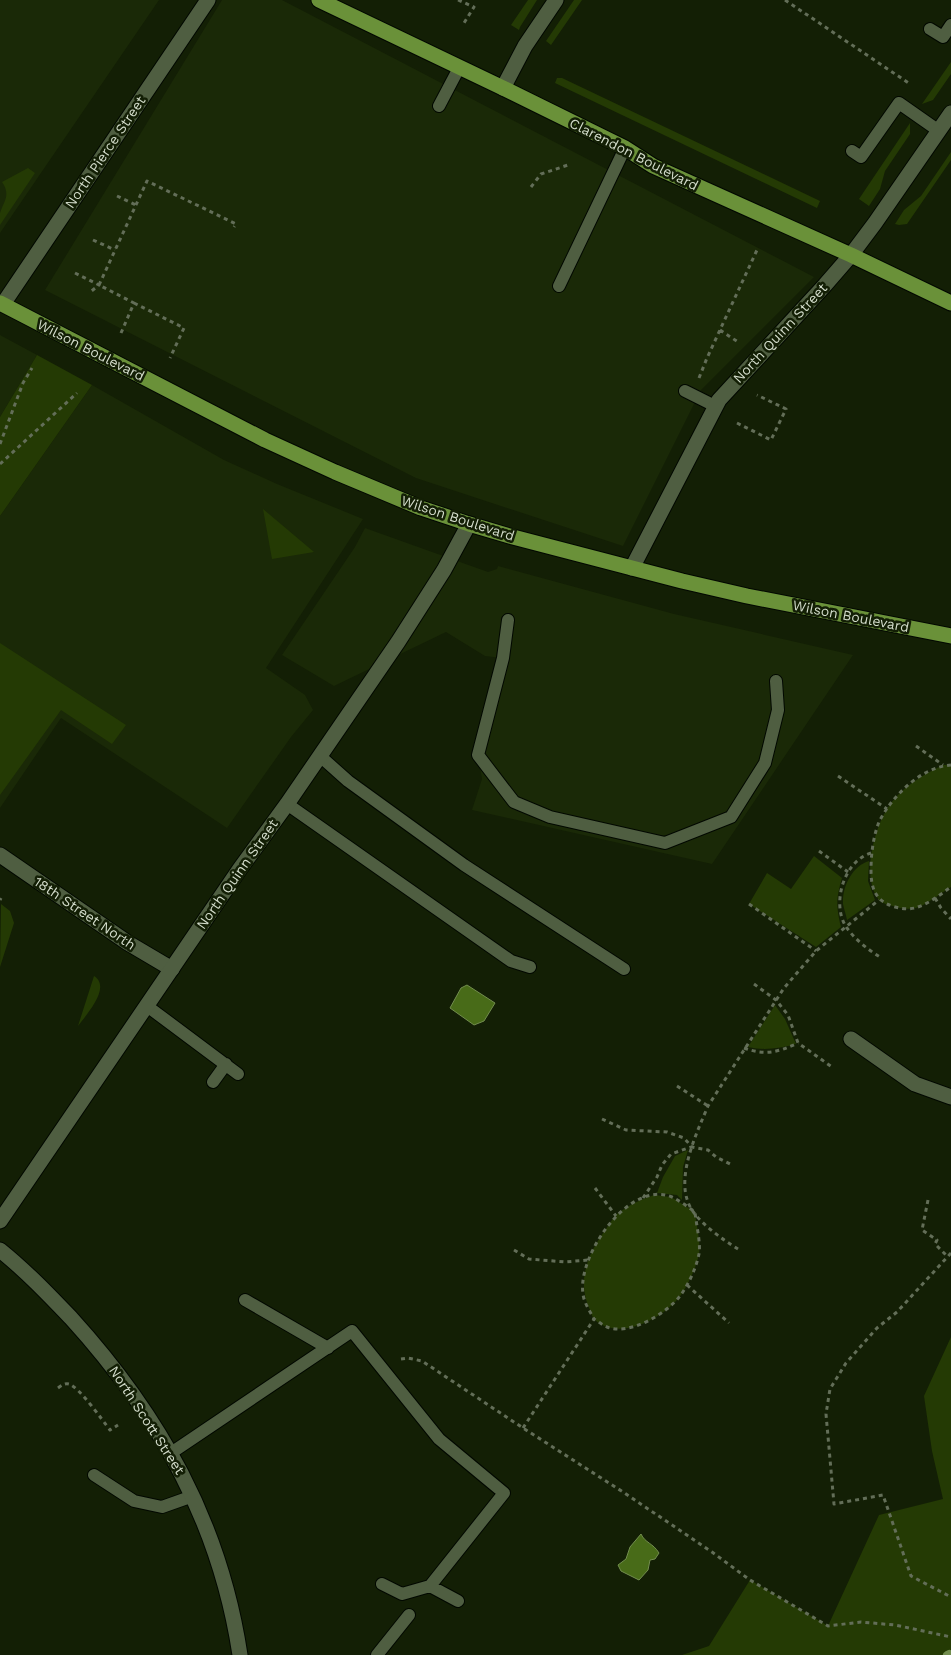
<svg xmlns="http://www.w3.org/2000/svg" width="951" height="1655" viewBox="0 0 951 1655" font-family="'Work Sans',sans-serif">
<style>
.built{fill:#1a2907}
.green{fill:#243a04}
.water{fill:#486b18;stroke:#728d4e}
.lines{fill:none;stroke-linecap:round;stroke-linejoin:round}
.stream{stroke:#728d4e;stroke-width:8}
.lane-casing{stroke:#020800;stroke-width:14}
.street-casing{stroke:#020800;stroke-width:17}
.secondary-casing{stroke:#020800;stroke-width:17}
.primary-casing{stroke:#020800;stroke-width:17}
.path{stroke:#636e58;stroke-width:3;stroke-dasharray:4 4;stroke-linecap:butt}
.lane{stroke:#4f5e41;stroke-width:12}
.street{stroke:#4f5e41;stroke-width:15}
.secondary{stroke:#4f5e41;stroke-width:15}
.primary{stroke:#6a9139;stroke-width:15}
.labels{text-anchor:middle;stroke-width:5;stroke-linejoin:round;paint-order:stroke}
.street-label{font-size:14px;fill:#d3dccb;stroke:#131f05}
</style>
<rect width="100%" height="100%" fill="#131f05"/>
<path class="built" d="M0,0h159l-159,233z
M222,0h60l532,277 -113,113 -78,156 -207,-68 -371,-188z
M0,335l37,20 -37,62z
M92,385l132,75 53,24 86,35 -97,149 39,27 8,15 -22,27 -64,91 -166,-110 -61,90v-292z
M365,528l123,44 9,-3 1,-3 176,48 179,41 -141,209 -240,-54 10,-31 -4,-24 24,-97 -17,-2 -39,-24 -112,54 -52,-31 73,-108z"/>
<path class="green" d="M528,0h9l-17,27 -1,3 -8,-5z
M574,0h8l-31,45 -5,-4z
M951,62v12l-18,26 -11,4z
M557,78h5l258,123 -3,7 -262,-125z
M910,123v11l-25,37 -5,18 -11,17 -10,-7z
M951,152v8l-44,64 -8,1 -4,-1 9,-14 17,-14z
M28,168l7,5 -35,52c0,-3 0,-9 0,-12 4,-12 11,-18 2,-31z
M37,355l55,30 -92,131v-99z
M263,509l51,43 -42,7z
M0,643l126,82 -14,19 -51,-34 -61,85z
M943,765h8v122c-10,6 -21,15 -32,20 -8,3 -19,2 -26,-1 -5,-1 -11,-3 -14,-6 -18,-22 -5,-70 8,-91 13,-21 34,-33 56,-44z
M814,856l28,22c-6,21 -6,28 -1,49l-25,20 -67,-43 18,-31 24,16z
M869,861l-1,20 7,19 -28,20c-1,-5 -3,-11 -4,-16 -1,-17 9,-38 26,-43z
M1,904l9,7 4,12 -14,44z
M94,976c18,11 -8,39 -16,50z
M775,1005l10,14 11,25c-16,4 -31,7 -48,3z
M688,1150l-5,17 -1,33 -5,-5 -20,-2 6,-16 12,-21z
M654,1195l17,2 24,15c1,11 6,31 4,42 -3,14 -10,29 -18,41 -17,23 -61,47 -86,25 -3,-3 -4,-7 -5,-10 -14,-29 -2,-57 16,-81 3,-5 7,-11 11,-15 12,-9 23,-14 37,-19z
M951,1337v318h-269l27,-9 41,-66 78,46 51,-111 64,-16 -11,-48 -8,-55z"/>
<path class="water" d="M467,985l28,18 -11,18 -10,4 -24,-17 11,-20z
M641,1534c4,9 12,9 18,19l-4,6 -5,1 -2,10 -9,10 -18,-9 -3,-6 8,-6 4,-12z"/>
<g class="lines">
<path class="stream" d="M947,1655l2,-1"/>
<defs>
<path id="lane" d="M930,29l13,8 8,-12
M439,106l20,-38
M852,151l9,6 38,-54 40,28
M559,286l66,-138
M685,391l30,15
M508,620l-5,38 -25,97 36,47 36,15 115,26 66,-26 34,-54 13,-53 -2,-29
M320,756l28,25 116,84 160,104
M287,804l224,157 19,6
M147,1006l91,68
M213,1082l13,-18
M245,1300l83,48
M171,1453l181,-122 87,108 65,54 -74,93
M94,1475l40,26 28,6 31,-11
M382,1584l20,10 28,-8 28,15
M377,1655l32,-40"/>
<path id="street" d="M503,88l22,-42 31,-46
M632,568l87,-168 106,-115 26,-30 24,-32 76,-110
M0,855l128,88 44,26
M851,1039l64,45 36,13"/>
<path id="secondary" d="M3,304l205,-304
M0,1221l239,-351 48,-66 111,-162 46,-72 25,-46
M0,1250c26,21 48,44 71,68 89,98 149,205 169,337"/>
<path id="primary" d="M319,0l184,88 122,60 28,18 198,89 100,48
M0,303l265,137 70,32 86,36 48,16 44,13 169,44 65,15 204,40"/>
</defs>
<use href="#lane" class="lane-casing"/>
<use href="#street" class="street-casing"/>
<use href="#secondary" class="secondary-casing"/>
<use href="#primary" class="primary-casing"/>
<path class="path" d="M458,0l16,7 -10,16
M785,0l125,84
M531,187l10,-13 27,-9
M117,196l19,9
M93,240l22,10
M75,273l24,12 -10,8
M134,303l50,25 -14,30
M720,330l18,12
M121,333l13,-30 -35,-18 48,-104 89,43 -2,3
M699,378l8,-20 50,-108
M737,423l34,17 15,-31 -29,-14
M0,444l23,-61 9,-15
M0,464l77,-71
M916,746l27,19
M951,765c-30,2 -59,31 -72,57 -6,15 -8,33 -8,48 0,18 4,30 21,36 8,3 18,4 26,1 12,-4 23,-13 33,-20
M838,776l49,33
M819,851l29,21
M871,853c-27,8 -39,49 -26,72 8,13 22,24 35,32
M935,898l6,10 10,11
M0,900l1,-2
M749,904l67,47
M754,984l22,16 12,15 10,28 34,24
M744,1048c22,8 34,4 54,-5
M677,1086l31,20
M602,1119l24,11 41,2 17,6 8,9 16,3 8,7 14,7
M595,1188l21,28
M643,1198l14,-21 5,-12 9,-11 20,-7
M928,1200l-6,30 15,10 -2,4 12,12
M738,1249c-16,-10 -44,-29 -50,-47 -11,-28 9,-70 20,-96l76,-118 32,-37 63,-51
M514,1250l15,9 36,3 23,-2
M951,1253l-54,59 -20,16 -31,35 -16,26 -4,25 8,90 49,-9 28,81 40,21
M687,1285l42,38
M401,1359l7,-1 14,3 101,67 100,64 89,60 38,28 78,46 33,-4 34,3 56,12
M58,1388c4,-3 7,-5 11,-4 10,3 34,37 41,46l8,-5
M523,1428l71,-109c4,2 8,6 13,8 23,9 60,-14 73,-31 9,-12 16,-28 19,-42 2,-10 -3,-31 -4,-42 -7,-5 -15,-11 -23,-15 -43,-18 -95,59 -89,97 1,9 7,17 11,25"/>
<use href="#lane" class="lane"/>
<use href="#street" class="street"/>
<use href="#secondary" class="secondary"/>
<use href="#primary" class="primary"/>
</g>
<g class="labels">
<g class="street-label">
<text transform="translate(105 152) rotate(-56)" y="5">North Pierce Street</text>
<text transform="translate(634 154) rotate(27)" y="5">Clarendon Boulevard</text>
<text transform="translate(780 333) rotate(-47)" y="5">North Quinn Street</text>
<text transform="translate(91 350) rotate(27)" y="5">Wilson Boulevard</text>
<text transform="translate(458 518) rotate(18)" y="5">Wilson Boulevard</text>
<text transform="translate(851 616) rotate(11)" y="5">Wilson Boulevard</text>
<text transform="translate(237 874) rotate(-55)" y="5">North Quinn Street</text>
<text transform="translate(85 913) rotate(34)" y="5">18th Street North</text>
<text transform="translate(147 1420) rotate(57)" y="5">North Scott Street</text>
</g>
</g>
</svg>
